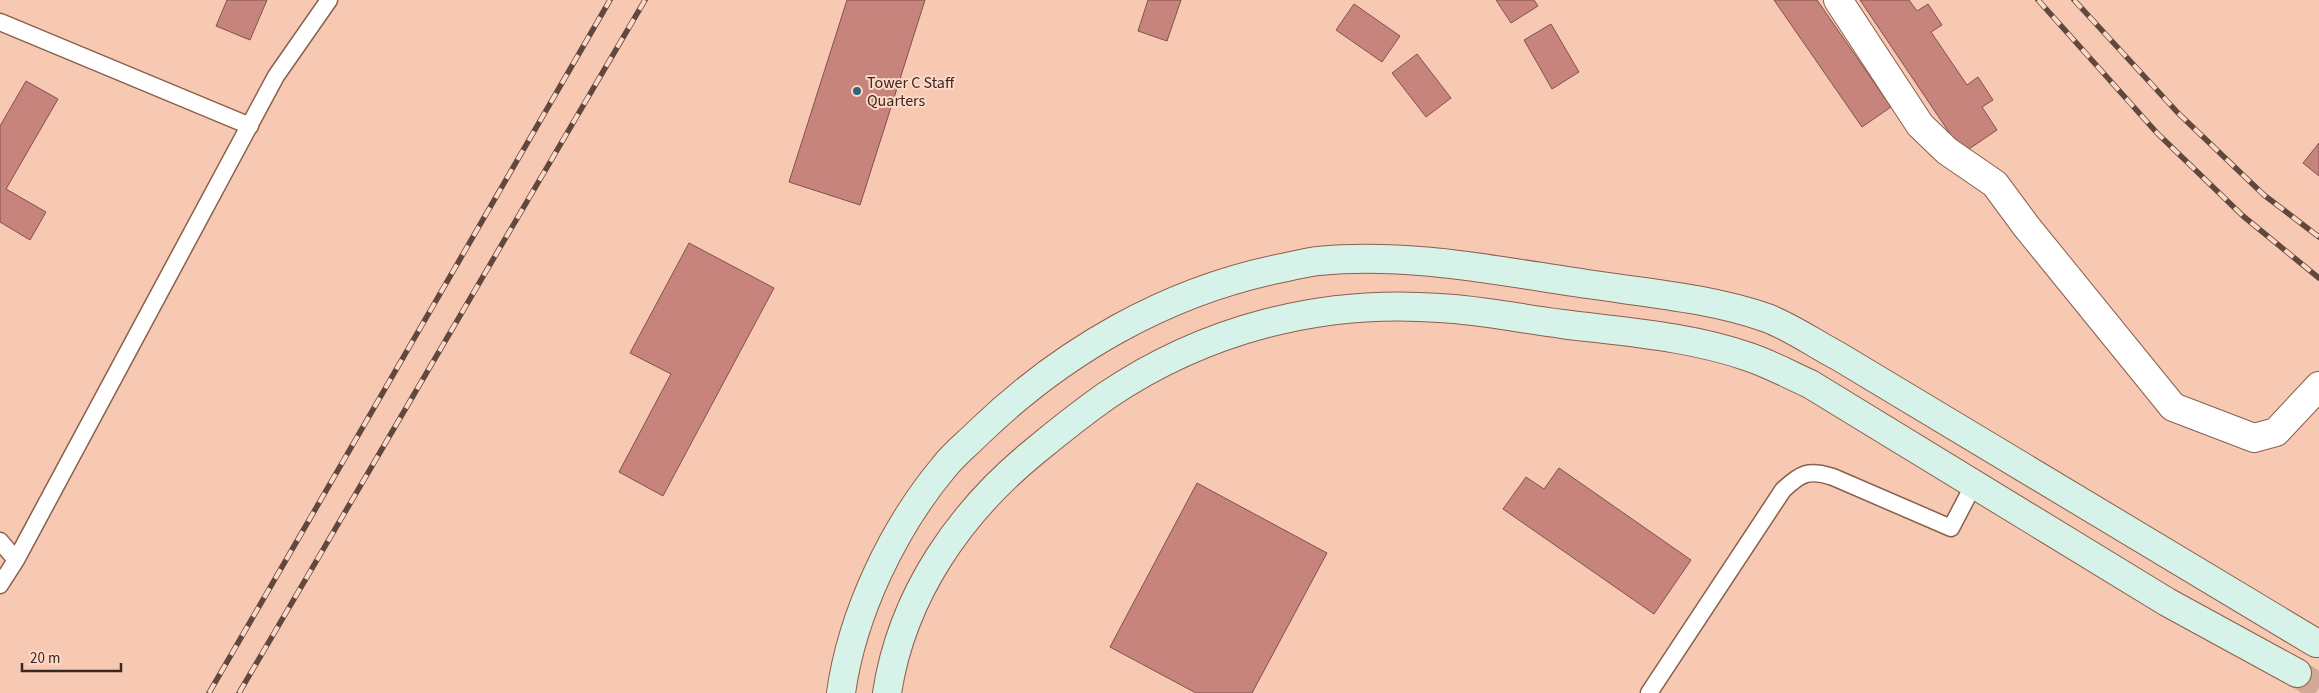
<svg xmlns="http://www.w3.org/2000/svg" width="2319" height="693" viewBox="0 0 2319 693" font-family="'Source Sans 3',sans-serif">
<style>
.building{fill:#c7847c;stroke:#80524d}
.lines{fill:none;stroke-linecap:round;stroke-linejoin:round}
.secondary-tunnel{stroke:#d1a895;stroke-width:28;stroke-dasharray:28 14;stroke-linecap:butt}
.lane-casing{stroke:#89604c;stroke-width:19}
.street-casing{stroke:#89604c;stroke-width:30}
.secondary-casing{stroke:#89604c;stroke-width:30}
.lane{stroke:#fff;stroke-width:16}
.street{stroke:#fff;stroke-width:28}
.secondary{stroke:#d7f2e8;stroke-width:28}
.rail-casing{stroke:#60483d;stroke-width:5.5}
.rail{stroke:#fed8c6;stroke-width:4;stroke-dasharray:11;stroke-linecap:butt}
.poi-dot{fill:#2a667e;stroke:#fed8c6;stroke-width:2}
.labels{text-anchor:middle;stroke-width:4;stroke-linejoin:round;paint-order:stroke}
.poi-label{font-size:16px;fill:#3a2820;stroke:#fed8c6;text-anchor:start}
</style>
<rect width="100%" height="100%" fill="#f7c8b2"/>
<path class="building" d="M227,0h40l-17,40 -34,-14z
M847,0h78l-65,205 -71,-23z
M1148,0h33l-14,41 -29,-10z
M1496,0h38l4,6 -27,17z
M1774,0h43l74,107 -29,20z
M1860,0h49l8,11 11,-7 14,21 -11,7 36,53 11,-8 15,23 -11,7 15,23 -34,23z
M1354,4l46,32 -18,26 -46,-32z
M1551,24l28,48 -27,17 -28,-49z
M1417,54l34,44 -25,19 -34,-44z
M26,81l32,18 -52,90 40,23 -16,28 -30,-18v-96z
M2319,143v33l-16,-13z
M689,243l85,45 -111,208 -44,-24 52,-98 -41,-21z
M1559,468l132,92 -37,54 -151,-105 23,-32 18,12z
M1197,483l130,70 -75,140h-56l-86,-46z"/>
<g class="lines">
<path class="secondary-tunnel" d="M2297,673l22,15"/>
<defs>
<path id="lane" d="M0,22l250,104
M0,541l16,19
M0,585l16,-25 260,-484 53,-76
M1649,693l134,-203c18,-17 26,-21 50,-13l118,51 23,-44"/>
<path id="street" d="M1838,0l82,125 27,26 48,33 31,42 147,181 81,31 22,-6 43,-46"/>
<path id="secondary" d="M841,693c11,-79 52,-165 103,-226 10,-13 24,-24 35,-35 84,-81 188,-141 303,-164 12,-2 24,-6 36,-7 90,-9 180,10 269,23 60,9 123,14 180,34 24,9 48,26 71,38l478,287
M887,693c15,-98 73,-181 148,-242 23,-19 47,-38 71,-55 99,-67 215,-97 334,-88 41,2 82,11 122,16 62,8 127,12 187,33 21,7 41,18 61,27l357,218 130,71"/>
</defs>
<use href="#lane" class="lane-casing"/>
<use href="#street" class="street-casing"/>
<use href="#secondary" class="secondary-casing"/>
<use href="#lane" class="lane"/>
<use href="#street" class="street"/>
<use href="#secondary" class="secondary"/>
<defs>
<path id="rail" d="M2038,0l119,133 86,83 76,62
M2074,0l104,113 86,82 55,42
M209,693l401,-693
M239,693l406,-693"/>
</defs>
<use href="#rail" class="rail-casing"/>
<use href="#rail" class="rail"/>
</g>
<circle class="poi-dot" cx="857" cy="91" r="5"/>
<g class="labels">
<g class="poi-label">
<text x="867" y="88">Tower C Staff<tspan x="867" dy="18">Quarters</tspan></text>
</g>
</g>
<path d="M22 663v8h99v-8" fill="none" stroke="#3a2820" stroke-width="2.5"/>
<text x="30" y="663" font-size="15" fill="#3a2820" stroke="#fed8c6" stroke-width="4" paint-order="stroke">20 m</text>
</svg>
